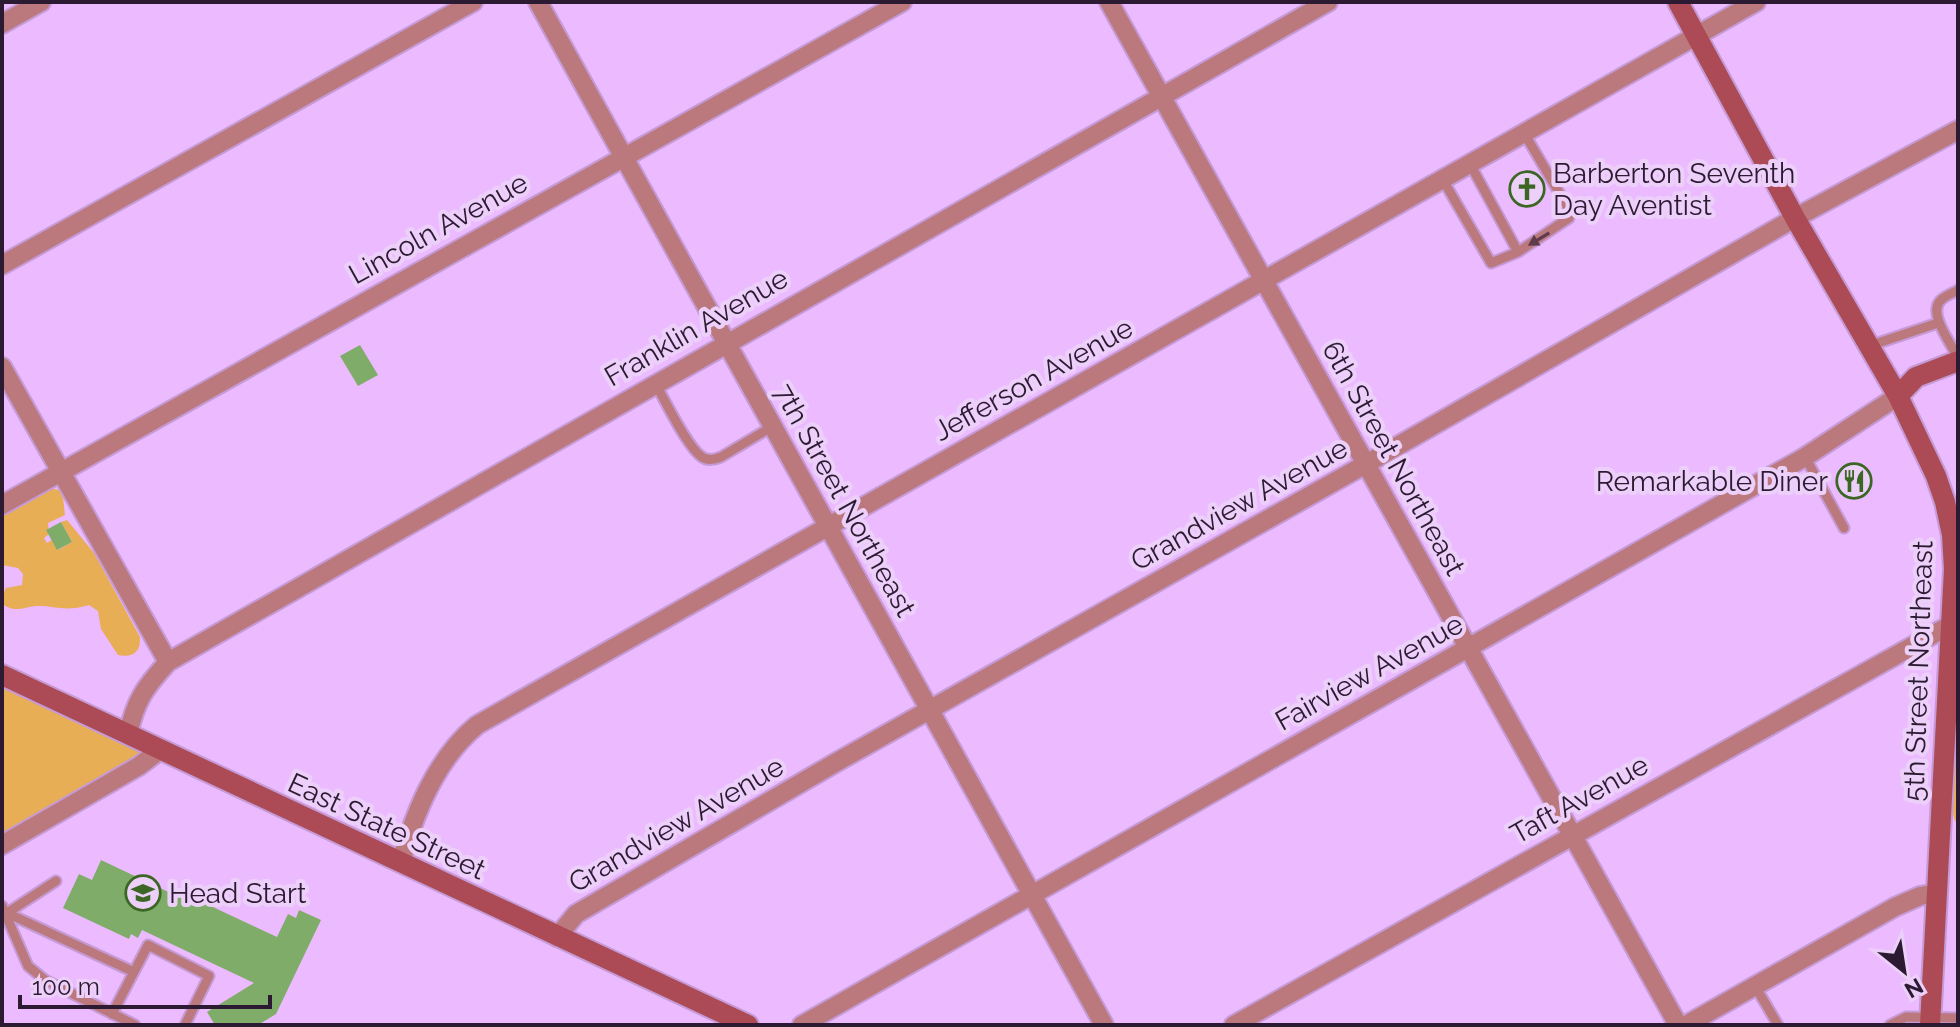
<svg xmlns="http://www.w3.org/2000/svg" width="1960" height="1027" viewBox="0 0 1960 1027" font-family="Raleway,sans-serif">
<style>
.green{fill:#e8ae55}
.building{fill:#7fad69}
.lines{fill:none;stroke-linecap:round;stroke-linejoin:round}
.lane-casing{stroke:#c59ad6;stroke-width:13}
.street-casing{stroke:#c59ad6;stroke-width:22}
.secondary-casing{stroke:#c59ad6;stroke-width:24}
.lane{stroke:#bc797d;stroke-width:9}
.street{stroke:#bc797d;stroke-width:18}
.secondary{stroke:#ac4b55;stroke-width:20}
.oneway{fill:#5e3b4d}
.labels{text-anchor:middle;stroke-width:8;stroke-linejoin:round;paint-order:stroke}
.poi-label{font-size:28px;fill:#2c1a33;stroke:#edd0f9;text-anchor:start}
.street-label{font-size:28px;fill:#2c1a33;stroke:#edd0f9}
</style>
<rect width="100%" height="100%" fill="#ebbaff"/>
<path class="green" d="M50,488l9,2 4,8 2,17 -17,8 1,11 -5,4 3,5 5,-3 6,10 14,-8 -11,-20 6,-2 27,33 46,84c1,16 -8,21 -22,18l-17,-26 -3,-18 -9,-6c-24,7 -31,1 -53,1 -12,1 -20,7 -32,-1l-2,-9 4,-8 16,-3 1,-11 -5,-6 -16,-3v-49z
M2,685l158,65 -158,95z
M1958,740v81h-3l-4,-15 3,-63z"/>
<path class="building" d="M360,345l18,30 -20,11 -18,-30z
M61,522l11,20 -15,8 -11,-20z
M101,860l78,37 2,-5 96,45 11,-23 8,4 3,-8 22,10 -45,94 -18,11h-43l-8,-13 47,-29 -112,-53 -4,8 -7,-4 -2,5 -66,-31 16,-34 13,6z"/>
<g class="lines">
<defs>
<path id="lane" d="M1470,164l48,88 51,-34 1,-7 -46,-78
M1443,180l48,83 27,-11
M1958,290c-5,3 -13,6 -17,10 -14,13 10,43 17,58
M1869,346l69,-23
M655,383c10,17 32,64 47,74 6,4 12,3 19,0l52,-31
M1805,457l39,71
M2,906l26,60 17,14 90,45
M7,913l127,59
M7,913l49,-32
M1755,986l23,39
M112,1014l36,-69 61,31 -24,49
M1890,1025l16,-8 52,1"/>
<path id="street" d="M538,2l566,1023
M1109,2l569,1023
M2,24l39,-22
M2,265l471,-263
M2,367l166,295
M2,505l900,-503
M128,735c7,-34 17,-48 40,-73l1160,-660
M2,845l137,-79 21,-16
M401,863c13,-50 35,-104 76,-138l1279,-723
M557,937l19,-23 259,-151 531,-299 429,-246 163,-88
M802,1025l1003,-568 93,-61
M1234,1025l718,-401
M1686,1025l209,-118 25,-11 17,-3"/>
<path id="secondary" d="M1678,2l117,216 103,178 38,80 9,26 7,33 2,34 -24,456
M1898,396l18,-19 42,-16
M2,675l746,350"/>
</defs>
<use href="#lane" class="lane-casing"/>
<use href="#street" class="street-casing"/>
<use href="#secondary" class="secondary-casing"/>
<use href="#lane" class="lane"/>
<use href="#street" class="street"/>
<use href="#secondary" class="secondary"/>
</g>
<defs><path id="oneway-solid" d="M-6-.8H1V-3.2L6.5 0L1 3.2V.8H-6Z" transform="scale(2)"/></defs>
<use class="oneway" href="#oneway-solid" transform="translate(1539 239) rotate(149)"/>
<defs>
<symbol id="church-ring" viewBox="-11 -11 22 22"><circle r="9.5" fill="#edd0f9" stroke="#3b6623" stroke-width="1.5"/><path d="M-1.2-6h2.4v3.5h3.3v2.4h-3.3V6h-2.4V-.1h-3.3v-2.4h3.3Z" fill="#3b6623"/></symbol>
<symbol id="restaurant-ring" viewBox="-11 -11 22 22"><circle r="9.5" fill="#edd0f9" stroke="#3b6623" stroke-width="1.5"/><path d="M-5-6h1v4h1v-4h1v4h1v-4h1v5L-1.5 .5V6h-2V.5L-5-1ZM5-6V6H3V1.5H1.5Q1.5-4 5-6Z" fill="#3b6623"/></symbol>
<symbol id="school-ring" viewBox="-11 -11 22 22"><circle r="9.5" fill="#edd0f9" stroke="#3b6623" stroke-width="1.5"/><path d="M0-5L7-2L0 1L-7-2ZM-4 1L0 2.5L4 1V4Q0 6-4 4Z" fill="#3b6623"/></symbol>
</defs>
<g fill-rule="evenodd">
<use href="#church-ring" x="1507" y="169" width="40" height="40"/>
<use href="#restaurant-ring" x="1834" y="461" width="40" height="40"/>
<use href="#school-ring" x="123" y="873" width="40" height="40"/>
</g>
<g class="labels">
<g class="poi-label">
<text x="1553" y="183">Barberton Seventh<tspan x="1553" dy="32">Day Aventist</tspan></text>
<text x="1828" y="491" text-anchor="end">Remarkable Diner</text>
<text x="169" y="903">Head Start</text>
</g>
<g class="street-label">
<text transform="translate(438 228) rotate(-29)" y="10">Lincoln Avenue</text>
<text transform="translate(696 327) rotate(-30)" y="10">Franklin Avenue</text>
<text transform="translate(1033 379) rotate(-29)" y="10">Jefferson Avenue</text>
<text transform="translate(1394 458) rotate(61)" y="10">6th Street Northeast</text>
<text transform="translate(845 500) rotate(61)" y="10">7th Street Northeast</text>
<text transform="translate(1239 504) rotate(-29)" y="10">Grandview Avenue</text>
<text transform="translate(1918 671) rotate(-88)" y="10">5th Street Northeast</text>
<text transform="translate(1369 672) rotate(-29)" y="10">Fairview Avenue</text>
<text transform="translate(1579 799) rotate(-29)" y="10">Taft Avenue</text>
<text transform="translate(676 824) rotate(-30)" y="10">Grandview Avenue</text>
<text transform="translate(387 826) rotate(25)" y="10">East State Street</text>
</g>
</g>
<rect width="1960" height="1027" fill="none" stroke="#2c1a33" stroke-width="8"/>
<g transform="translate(1904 971) rotate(150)" stroke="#edd0f9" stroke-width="6" paint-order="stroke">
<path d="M0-6L14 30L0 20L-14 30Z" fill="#2c1a33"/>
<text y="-12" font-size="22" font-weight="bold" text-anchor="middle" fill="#2c1a33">N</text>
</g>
<path d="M20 995v12h250v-12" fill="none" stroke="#2c1a33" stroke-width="4"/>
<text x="32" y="995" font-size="24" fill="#2c1a33" stroke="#edd0f9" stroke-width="6" paint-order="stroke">100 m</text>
</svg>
